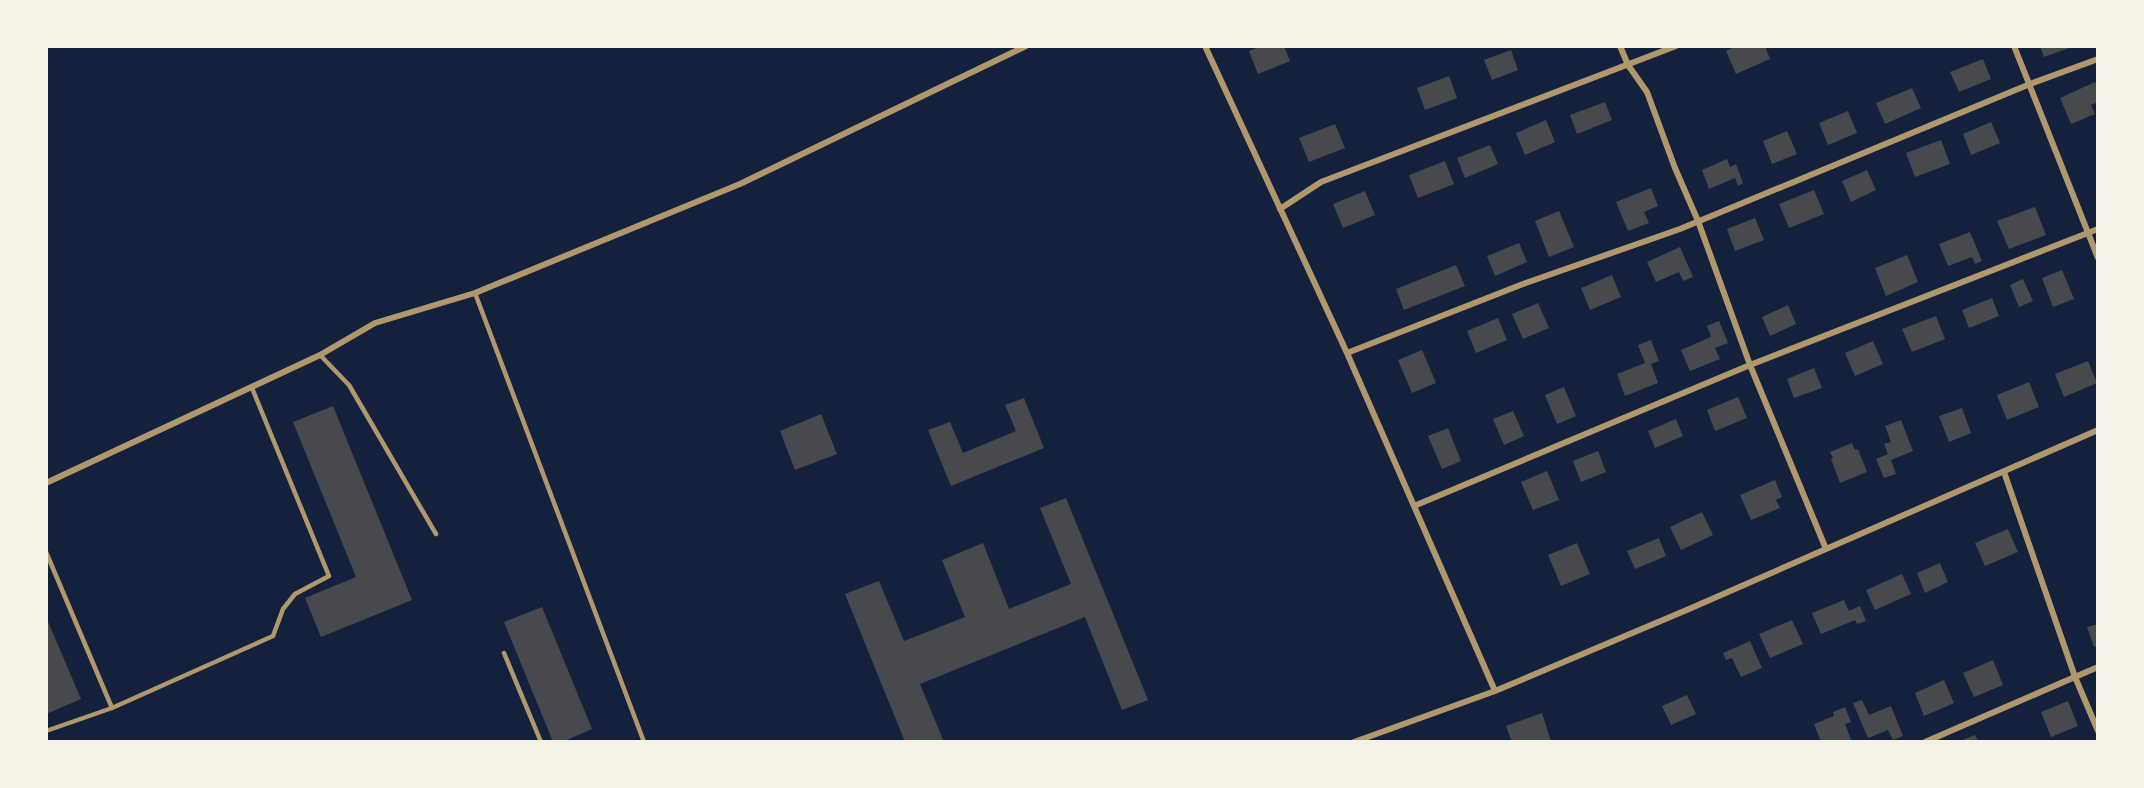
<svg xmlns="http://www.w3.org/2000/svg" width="2144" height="788" viewBox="0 0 2144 788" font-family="'Source Serif 4',serif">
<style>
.building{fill:#48494c}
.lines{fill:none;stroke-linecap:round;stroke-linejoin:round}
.service{stroke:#b1986c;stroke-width:4.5}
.minor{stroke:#b1986c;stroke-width:6}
</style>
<rect width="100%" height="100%" fill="#14213d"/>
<path class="building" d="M1261,46h23l6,15 -32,13 -9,-23z
M1736,46h29l5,13 -34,15 -10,-23z
M2040,46h32v1l-28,10z
M1511,50l7,20 -26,10 -8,-20z
M1983,59l8,20 -32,13 -9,-20z
M1449,76l8,22 -32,12 -8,-22z
M2095,82l3,6v14l-7,3 4,9 -24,10 -11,-26z
M1912,88l9,20 -36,16 -9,-21z
M1605,102l7,18 -35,14 -7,-19z
M1848,111l9,22 -29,12 -9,-22z
M1546,120l9,22 -30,13 -9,-22z
M1991,122l9,21 -29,12 -8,-21z
M1335,124l10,24 -36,14 -10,-24z
M1787,131l10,23 -25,10 -9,-23z
M1941,140l9,24 -35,13 -9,-24z
M1490,145l8,19 -33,14 -8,-20z
M1727,159l3,8 6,-3 7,19 -5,3 -3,-8 -26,11 -7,-19z
M1445,161l9,23 -36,14 -9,-23z
M1867,170l9,20 -25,12 -9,-21z
M1651,188l7,18 -14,6 5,11 -21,8 -12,-29z
M1814,190l10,24 -35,14 -10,-24z
M1365,191l10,24 -32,13 -10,-24z
M2035,207l11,28 -37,14 -12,-28z
M1559,211l15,36 -25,10 -14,-36z
M1755,218l9,22 -29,11 -8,-22z
M1970,232l12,29 -7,3 -3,-7 -24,9 -9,-22z
M1519,243l8,19 -32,14 -8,-20z
M1680,247l13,30 -10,4 -4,-9 -23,10 -9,-20z
M1907,255l11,27 -32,14 -11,-28z
M1456,265l9,21 -61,24 -8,-21z
M2062,270l12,29 -21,8 -11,-29z
M1612,275l9,22 -31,13 -9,-22z
M2023,279l10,22 -14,6 -9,-22z
M1992,298l7,18 -30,12 -7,-18z
M1538,303l11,25 -26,11 -11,-25z
M1788,305l8,19 -26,12 -8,-19z
M1936,316l9,23 -33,13 -10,-23z
M1498,318l9,22 -31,13 -9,-22z
M1719,321l9,22 -13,5 5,11 -30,12 -9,-21 30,-13 -4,-11z
M1651,340l8,21 -8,3 7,19 -33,13 -8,-22 28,-11 -7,-18z
M1873,341l10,23 -28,12 -10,-23z
M1422,350l14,33 -24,10 -14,-33z
M2088,361l9,22 -33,14 -9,-23z
M1814,368l8,20 -28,10 -7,-19z
M2029,382l10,25 -32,13 -10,-25z
M1564,387l12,29 -19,8 -12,-29z
M1738,397l9,21 -32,13 -8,-21z
M1024,398l20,50 -93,38 -23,-56 22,-8 13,31 53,-22 -11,-26z
M333,406l79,194 -91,37 -16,-39 51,-21 -63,-155z
M1962,408l9,25 -22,9 -10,-26z
M1513,411l11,25 -20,9 -11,-26z
M821,414l16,40 -42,16 -15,-39z
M1676,419l7,17 -28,12 -7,-17z
M1901,420l12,31 -22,9 5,14 -12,4 -8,-19 12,-5 -4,-10 7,-2 -6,-16z
M1448,428l13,33 -19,8 -14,-33z
M1852,443l3,7 3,-1 9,23 -27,11 -9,-24 2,-1 -3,-6z
M1598,451l8,21 -25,10 -8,-21z
M1547,471l12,29 -26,10 -12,-28z
M1775,480l7,17 -6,3 4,8 -29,12 -11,-25z
M1066,498l82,202 -26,10 -37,-93 -165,67 24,58h-39l-60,-148 34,-13 25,60 61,-24 -23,-57 41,-17 26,66 62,-25 -31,-76z
M1702,512l11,23 -32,15 -11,-23z
M2008,529l10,23 -33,14 -10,-23z
M1659,538l7,18 -31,13 -8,-18z
M1577,543l13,31 -29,12 -13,-31z
M1940,563l8,19 -23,11 -8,-20z
M1902,574l9,20 -36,16 -9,-20z
M1844,600l5,11 11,-5 6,15 -9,3 -2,-4 -34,14 -9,-21z
M542,607l50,122 -30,13h-9l-49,-120z
M46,617l35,82 -35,15z
M1792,620l11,24 -33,14 -11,-24z
M2098,624v21l-4,2 -7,-20z
M1750,641l12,27 -21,9 -9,-19 -6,2 -3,-7z
M1993,660l10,25 -29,12 -11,-24z
M1944,680l10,23 -30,13 -9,-23z
M1687,695l9,19 -25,11 -9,-19z
M1862,700l7,15 22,-9 12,30 -10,4 -5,-10 -20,8 -15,-35z
M2068,701l10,25 -27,11 -10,-25z
M1845,707l6,15 -6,2 7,18h-31l-7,-18 20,-8 -1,-4z
M1542,713l9,28 -39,1 -6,-16z
M1975,735l3,6h-18z"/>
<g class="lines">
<path class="service" d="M475,293l169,449
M320,355l29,30 87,149
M46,552l66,156 -66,23
M504,653l37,89
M112,708l161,-72 10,-27 12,-15 34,-18 -77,-188"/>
<path class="minor" d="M1205,46l142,307 148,338
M1620,46l8,19 19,27 28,76 23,53 52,144 76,184
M2014,46l84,212
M1280,209l41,-27 355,-136
M1347,353l176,-69 157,-55 350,-145 68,-25
M2004,472l71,205 23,54
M46,483l274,-128 55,-32 100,-30 265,-109 286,-138
M1414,506l336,-141 348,-136
M1354,742l141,-51 194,-82 409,-179
M1925,742l173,-75"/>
</g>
<rect width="2144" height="788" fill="none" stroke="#f6f1e7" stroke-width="96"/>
</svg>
